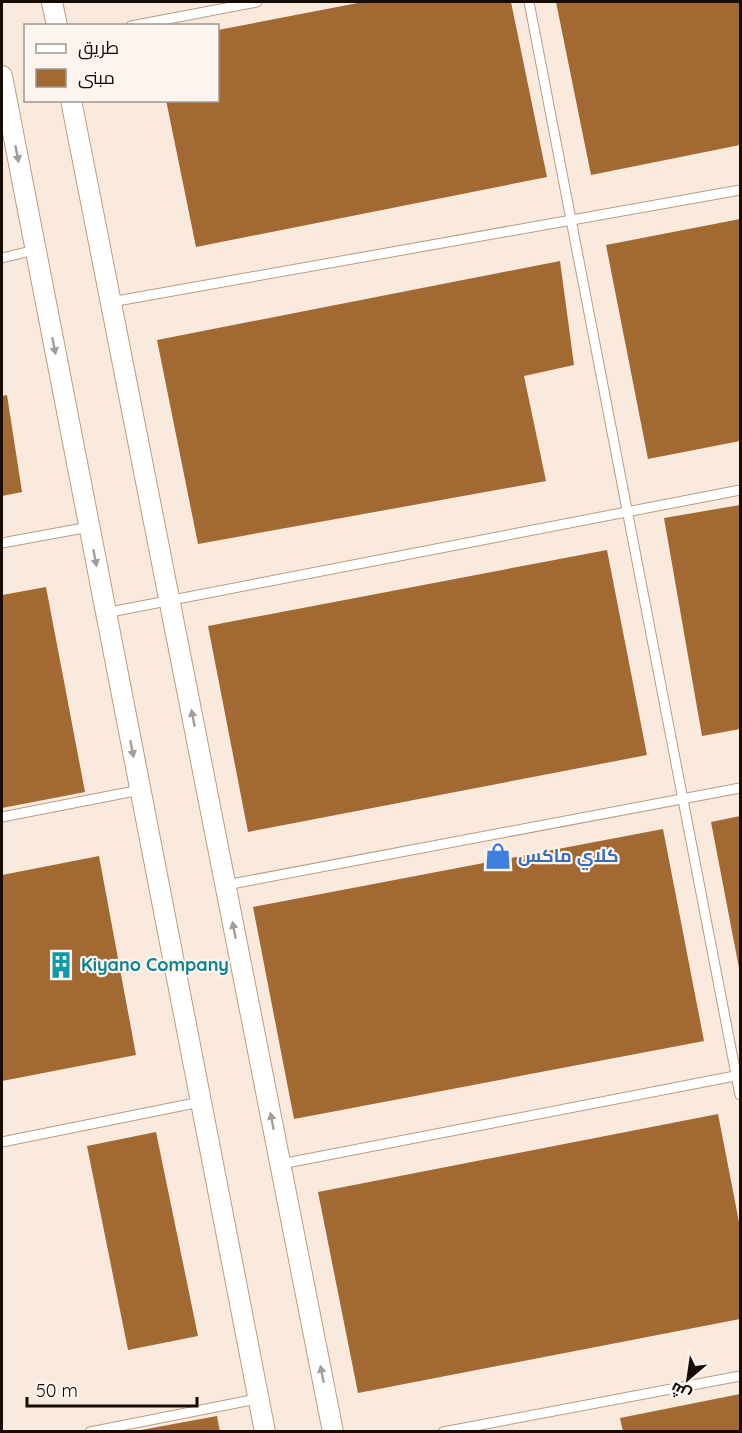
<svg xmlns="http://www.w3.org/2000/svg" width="742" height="1433" viewBox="0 0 742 1433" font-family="Quicksand,Cairo,sans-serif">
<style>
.built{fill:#f9eadd;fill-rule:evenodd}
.building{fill:#a26932}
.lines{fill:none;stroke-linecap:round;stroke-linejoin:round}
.lane-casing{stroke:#bb9d84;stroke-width:11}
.street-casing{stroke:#bb9d84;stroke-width:22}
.lane{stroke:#fff;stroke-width:9}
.street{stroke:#fff;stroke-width:20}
.oneway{fill:#a29e9b}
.labels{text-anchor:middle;stroke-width:4.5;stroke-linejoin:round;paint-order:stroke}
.shop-label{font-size:18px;font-weight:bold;fill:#366cbe;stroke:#fbf4ef;text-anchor:start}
.culture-label{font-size:18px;font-weight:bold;fill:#0d838f;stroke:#fbf4ef;text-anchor:start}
</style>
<rect width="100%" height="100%" fill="#fbf4ef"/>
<path class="built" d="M2,2h738v1429h-738zM26,26h192v74h-192z"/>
<path class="building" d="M363,2h148l36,175 -351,70 -30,-147h52v-70z
M556,2h184v143l-149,30z
M740,219v222l-92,18 -42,-214z
M560,261l14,104 -50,11 22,105 -348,63 -41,-204z
M7,395l15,97 -20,4v-100z
M740,505v224l-38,7 -38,-218z
M607,550l40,205 -399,77 -40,-206z
M46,587l39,205 -83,16v-213z
M740,816v152h-1l-28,-146z
M663,829l41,212 -410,78 -41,-212z
M99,856l37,199 -134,26v-206z
M718,1114l22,113v92l-382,74 -40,-201z
M156,1132l42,204 -70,14 -41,-204z
M740,1394v38h-117l-3,-14z
M217,1416l3,16h-79v-2z"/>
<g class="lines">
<defs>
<path id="lane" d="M529,2l211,1093
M131,26l126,-24
M2,258l33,-8
M111,302l629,-112
M2,543l87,-16
M105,613l635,-123
M2,817l138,-27
M226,885l514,-97
M2,1142l198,-40
M281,1164l459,-89
M90,1432l167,-33
M443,1432l297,-56"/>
<path id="street" d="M52,2l5,24
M2,76l263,1356
M71,100l262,1332"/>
</defs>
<use href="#lane" class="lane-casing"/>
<use href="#street" class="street-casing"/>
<use href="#lane" class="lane"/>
<use href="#street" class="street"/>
</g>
<defs><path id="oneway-solid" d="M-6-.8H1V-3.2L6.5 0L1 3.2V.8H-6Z" transform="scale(1.5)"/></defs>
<g class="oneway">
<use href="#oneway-solid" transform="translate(17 154) rotate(79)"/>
<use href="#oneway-solid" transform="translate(54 346) rotate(79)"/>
<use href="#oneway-solid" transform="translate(95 558) rotate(79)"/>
<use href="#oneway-solid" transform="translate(193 718) rotate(-101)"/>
<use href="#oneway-solid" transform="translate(132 749) rotate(79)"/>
<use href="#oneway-solid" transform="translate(234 930) rotate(-101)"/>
<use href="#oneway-solid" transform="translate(272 1121) rotate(-101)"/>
<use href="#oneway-solid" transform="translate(322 1374) rotate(-101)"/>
</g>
<defs>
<symbol id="shop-bare" viewBox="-9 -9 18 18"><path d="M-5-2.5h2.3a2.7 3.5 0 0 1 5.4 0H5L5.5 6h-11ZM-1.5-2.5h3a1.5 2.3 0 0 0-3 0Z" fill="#3f7fe0" stroke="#fbf4ef" stroke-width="2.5" paint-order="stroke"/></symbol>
<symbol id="building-bare" viewBox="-9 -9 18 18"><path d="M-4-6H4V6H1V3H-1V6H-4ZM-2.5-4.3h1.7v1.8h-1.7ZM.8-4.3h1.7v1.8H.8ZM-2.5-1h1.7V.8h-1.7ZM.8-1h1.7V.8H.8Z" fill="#0f9aa8" stroke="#fbf4ef" stroke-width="2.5" paint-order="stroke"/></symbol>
</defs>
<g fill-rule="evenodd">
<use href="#shop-bare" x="479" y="837" width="38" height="38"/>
<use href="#building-bare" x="42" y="946" width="38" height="38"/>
</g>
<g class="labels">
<g class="shop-label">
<text x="518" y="862">كلاي ماكس</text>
</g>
<g class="culture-label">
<text x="81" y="971">Kiyano Company</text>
</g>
</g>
<rect width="742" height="1433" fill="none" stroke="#160c04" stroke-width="6"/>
<rect x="24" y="24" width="195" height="78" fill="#fbf4ef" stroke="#9f9791" stroke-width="1.5"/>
<rect x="36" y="44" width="30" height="9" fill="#ffffff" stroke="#9f9791" stroke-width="1.5"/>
<text x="78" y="54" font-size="18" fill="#160c04">طريق</text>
<rect x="36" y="69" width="30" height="18" fill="#a26932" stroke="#9f9791" stroke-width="1.5"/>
<text x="78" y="84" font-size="18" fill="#160c04">مبنى</text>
<g transform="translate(688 1379) rotate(209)" stroke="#fbf4ef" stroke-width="4.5" paint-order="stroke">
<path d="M0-4.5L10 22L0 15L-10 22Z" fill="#160c04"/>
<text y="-9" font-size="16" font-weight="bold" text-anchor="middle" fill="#160c04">ش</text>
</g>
<path d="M27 1397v9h170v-9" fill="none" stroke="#160c04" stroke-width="3"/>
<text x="36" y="1397" font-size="18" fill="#160c04" stroke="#fbf4ef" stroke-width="4.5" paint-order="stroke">50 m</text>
</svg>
